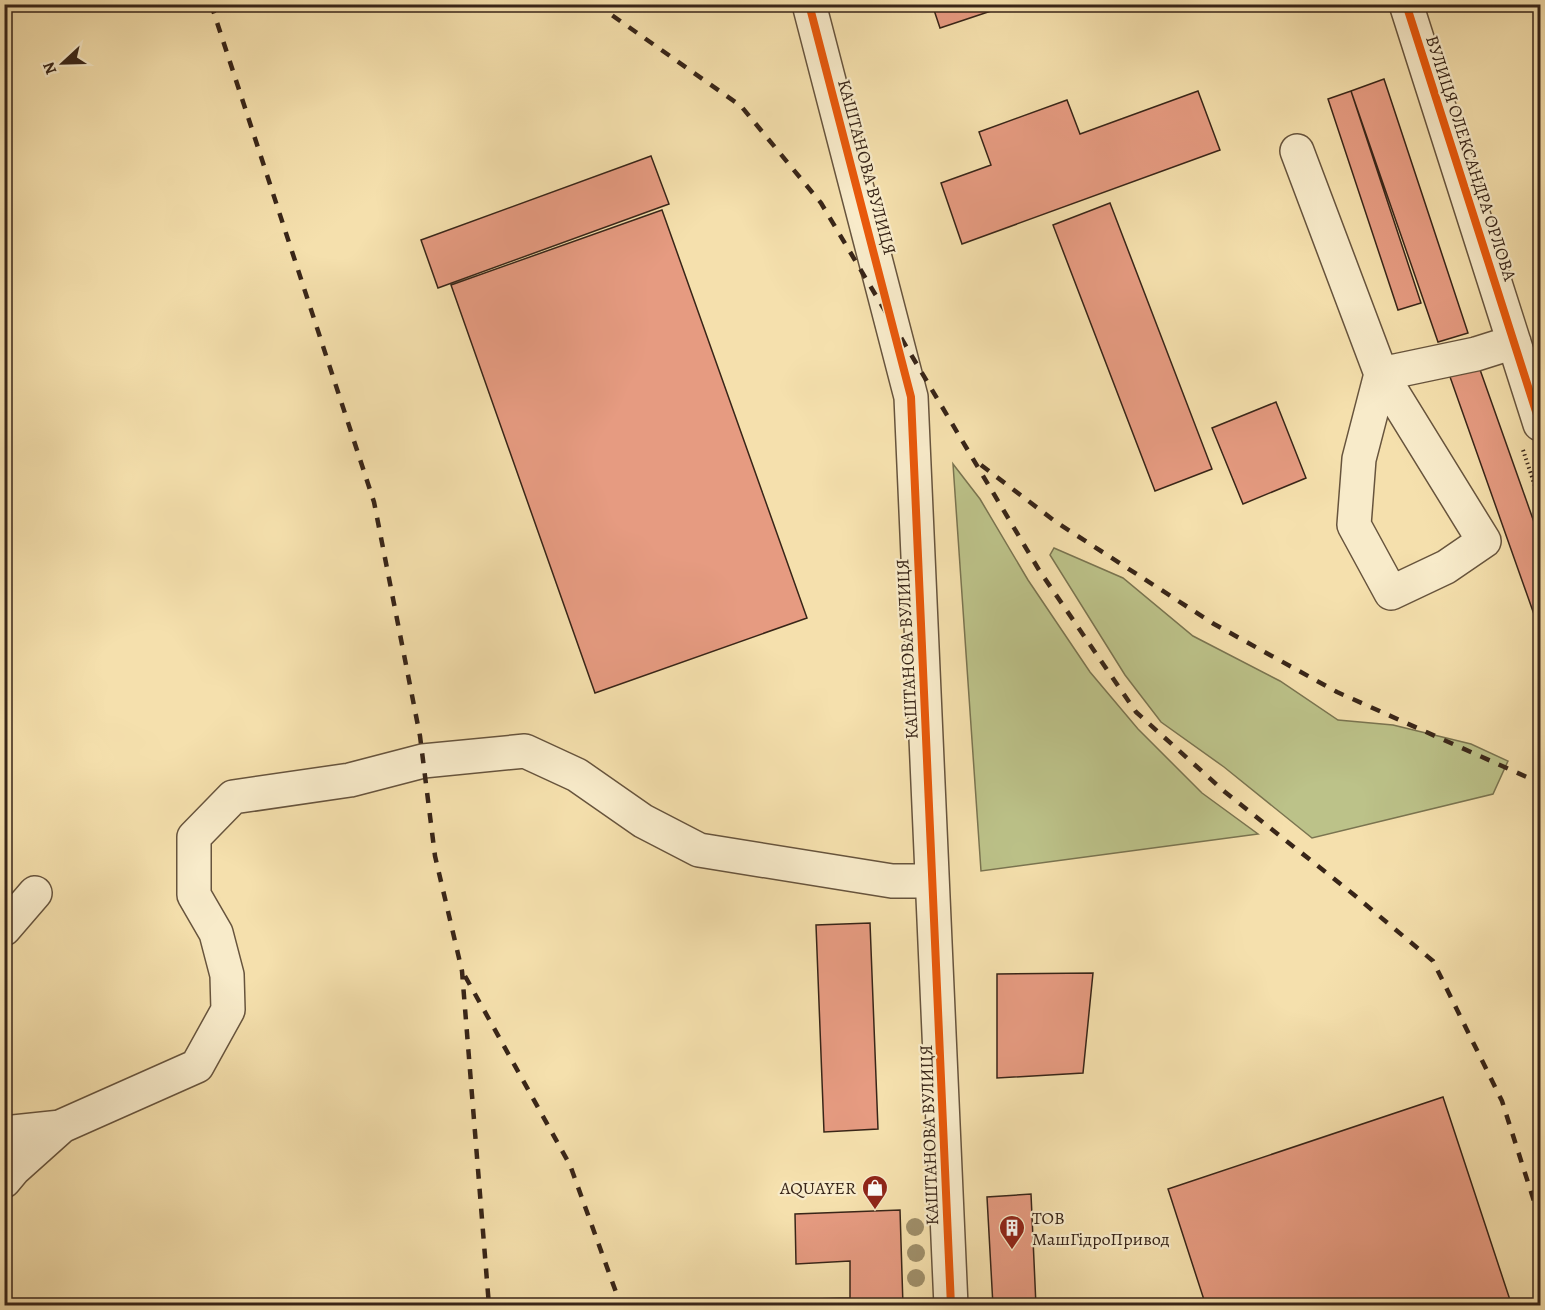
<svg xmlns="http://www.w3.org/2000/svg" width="1545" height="1310" viewBox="0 0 1545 1310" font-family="Alegreya,serif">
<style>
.green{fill:#bcc289;stroke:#7a7450;stroke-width:1.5}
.building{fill:#e69b81;stroke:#382518;stroke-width:1.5}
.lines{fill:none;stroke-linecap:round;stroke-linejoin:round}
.minor-casing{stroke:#67543d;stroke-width:36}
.path{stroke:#382518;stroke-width:4;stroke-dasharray:1.5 3;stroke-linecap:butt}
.minor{stroke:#f8ebca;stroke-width:33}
.rail{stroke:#382518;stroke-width:4.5;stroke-dasharray:10 10;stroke-linecap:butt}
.cycleway-casing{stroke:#f8ebca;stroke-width:11}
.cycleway{stroke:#e8590c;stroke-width:8}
.tree{fill:#9f8f6a}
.labels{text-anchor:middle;stroke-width:4.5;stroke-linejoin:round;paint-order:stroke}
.street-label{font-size:18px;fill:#382518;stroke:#f8ebca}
.poi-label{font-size:18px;fill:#382518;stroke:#f8ebca;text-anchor:end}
</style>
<rect width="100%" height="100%" fill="#f5e0ad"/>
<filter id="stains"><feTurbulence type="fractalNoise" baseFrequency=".00333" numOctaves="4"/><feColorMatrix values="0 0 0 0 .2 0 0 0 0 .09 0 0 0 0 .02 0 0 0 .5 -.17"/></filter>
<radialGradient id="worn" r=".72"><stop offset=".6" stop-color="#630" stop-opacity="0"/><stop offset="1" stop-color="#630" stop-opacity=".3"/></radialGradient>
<path class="green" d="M953,464l27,35 48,81 62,92 48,57 64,64 56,41 -277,37z
M1054,548l69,30 70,58 87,45 58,39 55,5 78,19 37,17 -15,33 -181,44 -88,-71 -63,-45 -36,-47 -75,-120z"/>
<path class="building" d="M932,4h80l-72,24z
M1384,79l84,254 -30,9 -87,-251z
M1198,91l22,59 -258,94 -21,-61 50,-18 -12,-33 88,-32 13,34z
M1351,91l70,212 -23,7 -70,-211z
M651,156l18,48 -231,84 -17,-48z
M1110,203l102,266 -57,22 -102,-266z
M662,210l145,408 -212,75 -144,-408z
M1478,364l62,175v79l-4,2 -87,-246z
M1276,402l30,76 -63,26 -31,-76z
M870,923l8,206 -54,3 -8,-207z
M1093,973l-10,100 -86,5v-104z
M1443,1097l69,209h-306l-38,-117z
M1031,1194l5,112h-43l-6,-109z
M900,1210l3,96h-127l-1,-6 75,-2v-37l-54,3 -1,-50z"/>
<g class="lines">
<defs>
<path id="minor" d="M809,4l102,393 40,909
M1406,4l134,420
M1297,151l84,223 103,167 -38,26 -55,26 -37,-68 5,-66 22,-85 95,-20 38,-12
M4,929l31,-36
M4,1133l57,-6
M4,1181l10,-12 48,-43 135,-60 31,-56 -1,-35 -11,-42 -22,-38v-58l39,-40 117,-17 73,-19 102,-10 52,24 66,46 56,29 193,31h40"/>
</defs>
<use href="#minor" class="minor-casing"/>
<path class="path" d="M1523,450l17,51"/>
<use href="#minor" class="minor"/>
<path class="rail" d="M211,4l163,498 46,234 15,120 27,115 27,335
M596,4l145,102 80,97 218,367 97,142 89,80 128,102 80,67 69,140 38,119
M981,465l75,57 158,102 123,68 203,91
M465,976l105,189 51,141"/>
<defs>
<path id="cycleway" d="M809,4l102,393 40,909
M1406,4l134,420"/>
</defs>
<use href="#cycleway" class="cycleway-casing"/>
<use href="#cycleway" class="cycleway"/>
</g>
<g class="tree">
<circle cx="915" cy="1227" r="9"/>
<circle cx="916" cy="1253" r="9"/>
<circle cx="916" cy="1278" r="9"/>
</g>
<defs>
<symbol id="shop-pin" viewBox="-11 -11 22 30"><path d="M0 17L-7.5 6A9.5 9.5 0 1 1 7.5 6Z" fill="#8f2418" stroke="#f8ebca"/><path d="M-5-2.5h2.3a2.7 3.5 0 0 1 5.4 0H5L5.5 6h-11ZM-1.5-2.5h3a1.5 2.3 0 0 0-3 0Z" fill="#fff"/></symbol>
<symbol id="building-pin" viewBox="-11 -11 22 30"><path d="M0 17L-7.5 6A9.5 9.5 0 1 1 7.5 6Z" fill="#8f2418" stroke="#f8ebca"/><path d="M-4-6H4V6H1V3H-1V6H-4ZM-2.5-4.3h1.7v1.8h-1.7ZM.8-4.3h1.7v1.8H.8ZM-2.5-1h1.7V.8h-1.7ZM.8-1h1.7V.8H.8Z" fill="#fff"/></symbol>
</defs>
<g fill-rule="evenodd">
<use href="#shop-pin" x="860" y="1173" width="30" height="40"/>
<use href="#building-pin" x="997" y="1213" width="30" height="40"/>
</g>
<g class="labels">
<g class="street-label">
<text transform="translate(1471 158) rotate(72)" y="6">ВУЛИЦЯ ОЛЕКСАНДРА ОРЛОВА</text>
<text transform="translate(867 167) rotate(75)" y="6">КАШТАНОВА ВУЛИЦЯ</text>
<text transform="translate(907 649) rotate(-93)" y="6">КАШТАНОВА ВУЛИЦЯ</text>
<text transform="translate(929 1135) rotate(-92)" y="6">КАШТАНОВА ВУЛИЦЯ</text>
</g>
<g class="poi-label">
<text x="856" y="1194">AQUAYER</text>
<text x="1032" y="1224" text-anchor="start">ТОВ<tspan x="1032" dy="21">МашГідроПривод</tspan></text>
</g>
</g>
<rect width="1545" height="1310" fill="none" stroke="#f5e0ad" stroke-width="24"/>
<rect x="6" y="6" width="1533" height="1298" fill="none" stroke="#382518" stroke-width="3"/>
<rect x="12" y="12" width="1521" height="1286" fill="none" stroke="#382518" stroke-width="1.5"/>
<g transform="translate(63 63) rotate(248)" stroke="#f8ebca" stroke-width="4.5" paint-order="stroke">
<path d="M0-4.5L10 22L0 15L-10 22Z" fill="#382518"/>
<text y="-9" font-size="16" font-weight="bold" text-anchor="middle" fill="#382518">N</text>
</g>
<rect width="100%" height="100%" filter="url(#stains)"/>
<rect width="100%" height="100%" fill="url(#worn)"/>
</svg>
